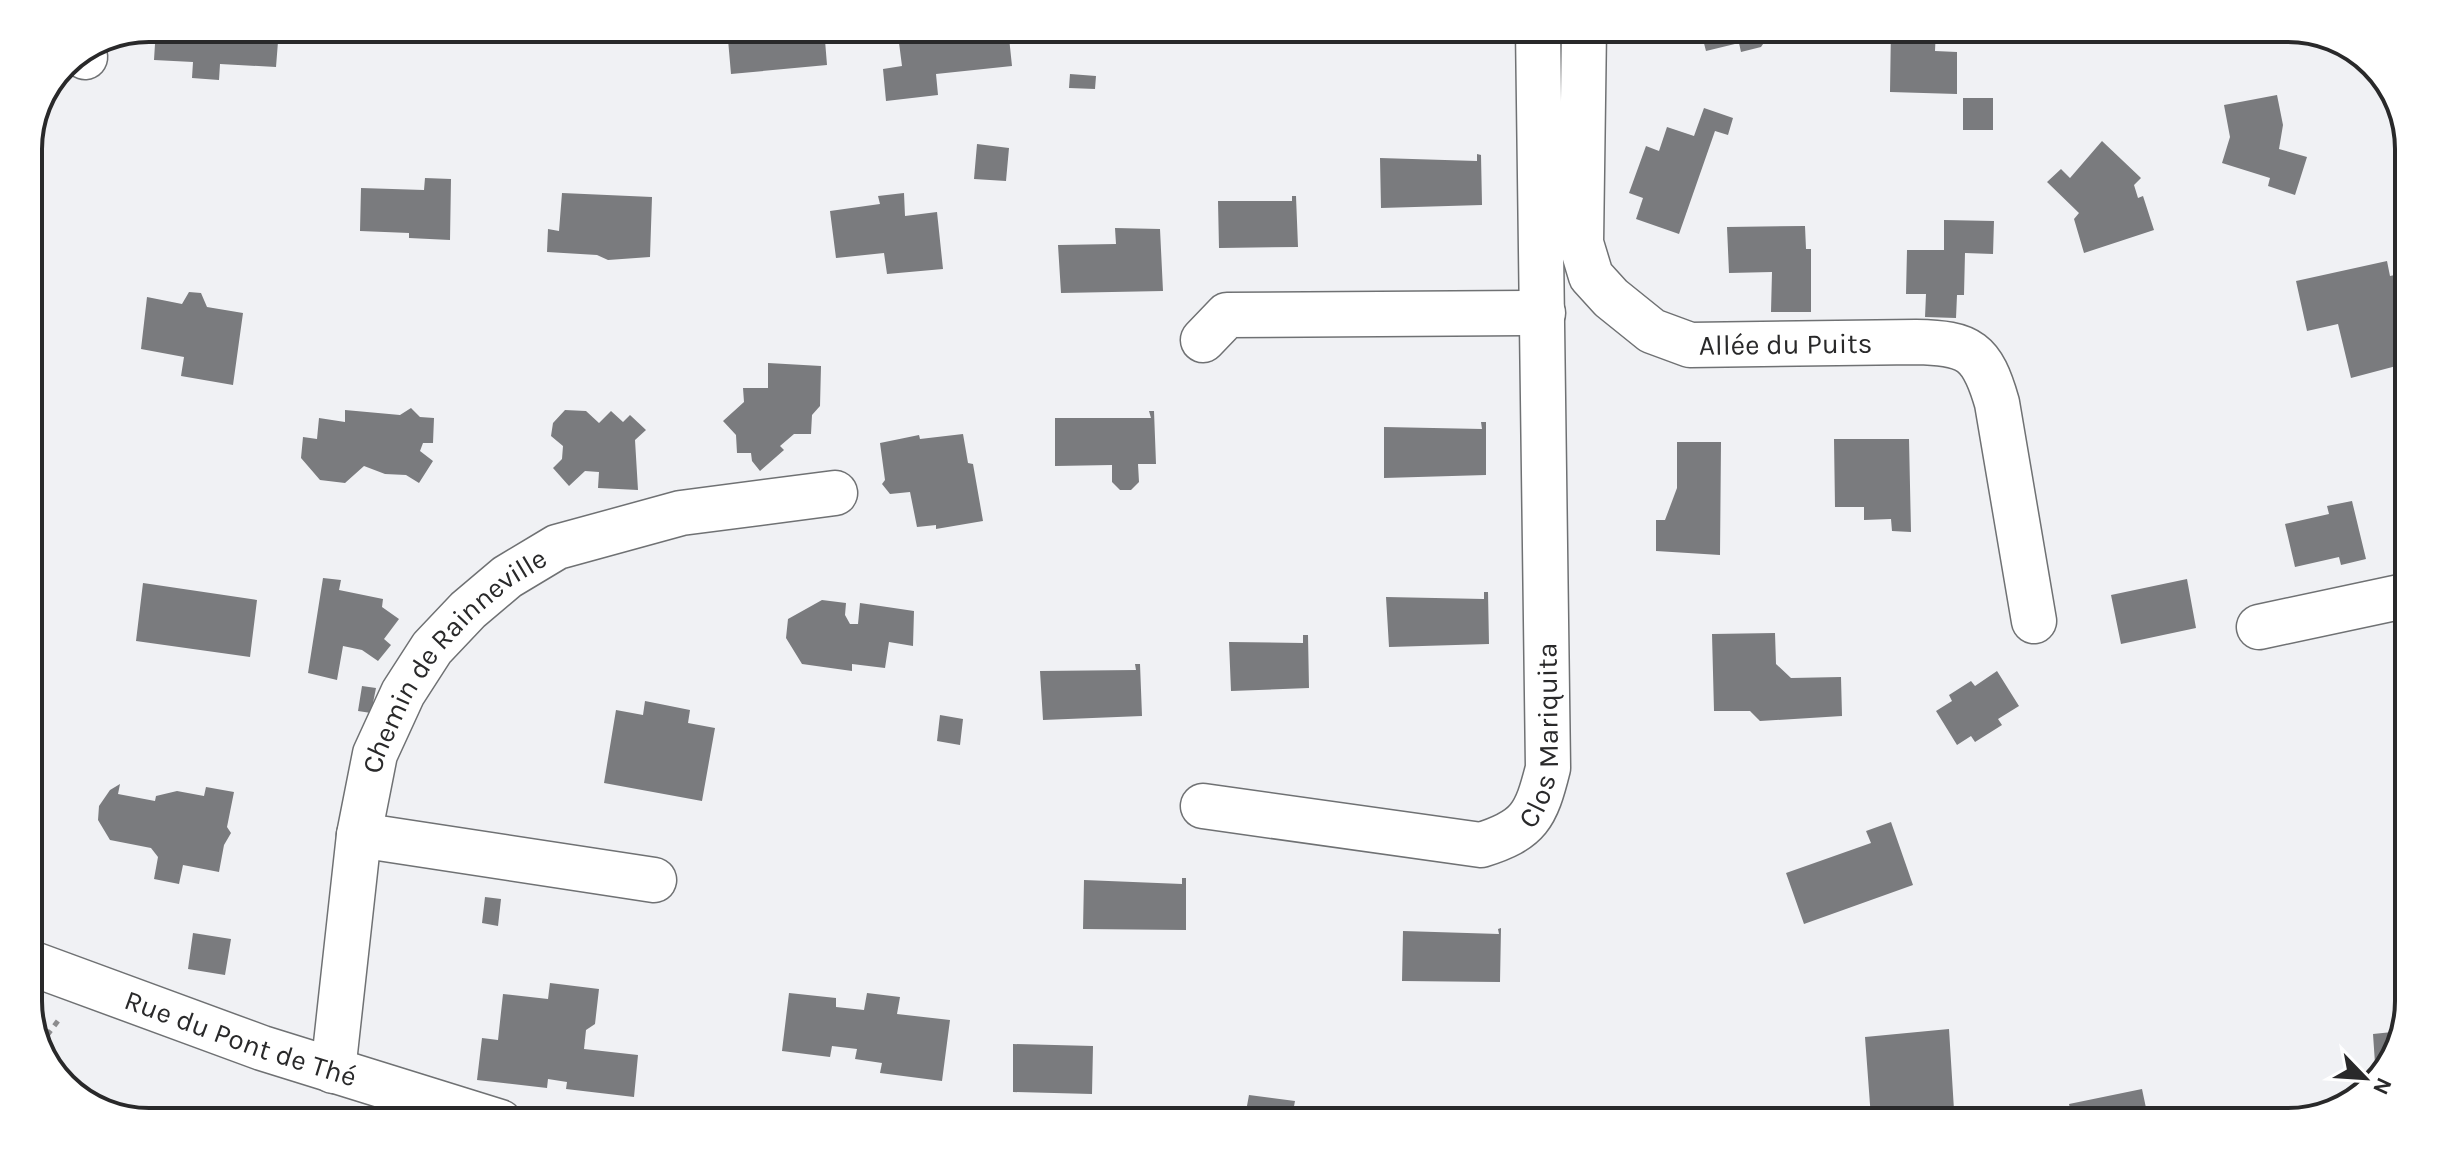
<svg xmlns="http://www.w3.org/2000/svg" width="2437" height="1150" viewBox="0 0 2437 1150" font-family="Karla,sans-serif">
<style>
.building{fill:#7a7b7e}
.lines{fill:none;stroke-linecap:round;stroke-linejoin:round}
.minor-casing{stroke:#6f7173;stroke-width:47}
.path{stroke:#8c8c8e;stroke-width:5;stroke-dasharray:6 6;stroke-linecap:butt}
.minor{stroke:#fff;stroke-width:44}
.labels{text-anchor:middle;stroke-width:6;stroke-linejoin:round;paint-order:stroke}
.street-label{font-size:28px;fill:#29292a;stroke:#fff}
.rim{fill:none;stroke:#29292a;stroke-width:4}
</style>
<rect width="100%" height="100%" fill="#f0f1f4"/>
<path class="building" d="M156,28l123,1 -3,38 -56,-3 -1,16 -27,-2 1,-16 -39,-2z
M727,28h97l3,37 -96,9z
M957,28h51l4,38 -76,8 2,21 -52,6 -3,-32 19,-3 -4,-31z
M1378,28h84v3l-84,1z
M1700,28h74l-13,19 -20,5 -2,-9 -33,8z
M1891,28h45l-1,23 22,1v42l-67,-2z
M1070,74l26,2 -1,13 -26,-1z
M2277,95l6,30 -4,24 28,8 -12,38 -27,-9 2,-8 -48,-15 8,-26 -6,-32z
M1963,98h30v32h-30z
M1704,108l29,10 -5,17 -13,-4 -36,103 -43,-15 7,-21 -14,-5 17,-47 13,5 8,-24 27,9z
M2102,141l39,37 -7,7 4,13 5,-2 11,34 -70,23 -10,-34 5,-6 -32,-31 14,-13 9,9z
M977,144l32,4 -3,33 -32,-2z
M1477,154l4,1 1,50 -101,3 -1,-50 97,3z
M425,178l26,1 -1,61 -41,-2v-5l-49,-2 1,-43 63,2z
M562,193l90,4 -2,60 -42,3 -11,-5 -50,-3 1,-23 11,2z
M904,193l1,23 32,-4 6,57 -56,5 -3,-21 -48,5 -6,-47 50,-7 -2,-8z
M1292,196h4l2,51 -79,1 -1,-47h74z
M1944,220l50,1 -1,33 -28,-1 -1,42h-7l-1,23 -31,-1 1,-23h-20l1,-44h37z
M1805,226l1,23h5v63h-40l1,-40 -43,1 -2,-46z
M1115,228l45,1 3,62 -102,2 -3,-48 58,-1z
M2387,261l3,15 19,-4v65l-15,3 6,25 -49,13 -13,-54 -31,7 -11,-50z
M189,292l12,1 6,14 36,6 -10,72 -52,-9 3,-19 -43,-8 6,-52 35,7z
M768,363l53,3 -1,40 -8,9 -1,19h-17l-14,12 4,4 -24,21 -8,-10 -1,-8h-14l-1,-18 -13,-14 21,-19 -1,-14h25z
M411,408l9,9 14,1 -1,25h-10l-3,8 13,10 -14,22 -13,-8 -21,-1 -21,-8 -19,17 -25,-3 -19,-22 2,-21 14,2 2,-21 26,4v-12l55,5z
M565,410l21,1 13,12 12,-12 12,11 7,-7 16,15 -11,10 3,50 -40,-2 1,-16 -14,-1 -16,15 -16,-18 9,-9 1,-13 -12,-10 2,-13z
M1149,411h5l2,53h-18l1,18 -8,8h-11l-8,-8v-17l-57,1v-48h96z
M1481,422h5v53l-102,3v-51l98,2z
M963,434l5,29 5,1 10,57 -47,8v-4l-19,2 -7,-35 -20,2 -8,-10 3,-4 -5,-37 39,-8 1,4z
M1834,439h75l2,93 -19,-1 -1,-12 -27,1v-13h-29z
M1677,442h44l-1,113 -64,-4v-31h9l12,-32z
M2352,501l14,58 -25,6 -2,-8 -44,10 -10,-43 44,-10 -2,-8z
M323,578l18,2 -2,10 44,9 -1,8 17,12 -15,20 7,6 -13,16 -16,-11 -19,-4 -6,34 -29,-7z
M2187,579l9,49 -75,16 -10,-49z
M143,583l114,17 -7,57 -114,-16z
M1484,592h4l1,52 -100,3 -3,-50 98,2z
M822,600l24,3 -1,12 5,9h8l2,-21 54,8 -1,35 -24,-4 -4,26 -33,-4v7l-50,-7 -16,-26 2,-19z
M1775,633l1,31 15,14 50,-1 1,39 -82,5 -10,-10h-36l-2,-77z
M1303,635h5l1,53 -78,3 -2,-49 74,1z
M1135,664h5l2,52 -99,4 -3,-49 96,-1z
M1997,671l22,35 -21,13 4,6 -27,17 -4,-6 -14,9 -21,-34 16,-10 -3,-6 22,-14 4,5z
M2409,672v27l-1,1 -6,-27z
M362,686l14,2 -5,25 -13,-2z
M645,701l45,9 -2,13 27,5 -13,73 -98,-18 12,-73 27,5z
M940,715l23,4 -3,26 -23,-4z
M120,784l-2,10 37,7 1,-5 21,-5 27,5 2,-9 28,5 -7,35 4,6 -7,12 -5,27 -36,-7 -4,19 -25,-5 4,-22 -7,-9 -41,-8 -12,-20 1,-14 11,-16z
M1891,822l22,63 -109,39 -18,-51 85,-30 -5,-12z
M1182,878h4v52l-103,-1 1,-49 98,4z
M485,897l16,2 -3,27 -16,-3z
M1501,928l-1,54 -98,-1 1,-50 96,3 -1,-5z
M193,933l38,6 -6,36 -37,-6z
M550,983l49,6 -4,35 -9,6 -2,19 54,6 -4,42 -68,-8 1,-7 -19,-3 -1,9 -70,-8 5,-42 16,2 5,-46 45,5z
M789,993l47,5v9l28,3 3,-17 33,4 -3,17 53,6 -8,61 -62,-8 2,-10 -27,-4 2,-10 -25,-3 -2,11 -48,-6z
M1949,1029l5,81 -83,8 -6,-81z
M2402,1031l-5,23 -21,24 -3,-44z
M1013,1044l80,2 -1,48 -79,-2z
M2142,1089l7,33h-76l-4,-18z
M1249,1095l46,6 -4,21h-47z"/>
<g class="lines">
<defs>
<g id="minor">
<path id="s1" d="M1584,28l-3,215 10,33 20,22 41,33 38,14 226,-3c54,1 66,9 81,61l37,218"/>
<path d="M84,55l1,2"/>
<path d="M1203,340l24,-25 316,-2"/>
<path d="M2259,627l150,-32"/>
<path id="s2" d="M1203,806l278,39c48,-15 55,-29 67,-77l-10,-740"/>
<path d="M359,835l295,45"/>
<path id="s3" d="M28,962l234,86 238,74"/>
<path id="s4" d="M333,1071l26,-236 16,-81 28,-61 29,-45 36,-38 39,-33 50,-30 124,-34 154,-20"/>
</g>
</defs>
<use href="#minor" class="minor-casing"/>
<path class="path" d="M40,1045l20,-27"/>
<use href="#minor" class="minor"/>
</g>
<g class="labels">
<g class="street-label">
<text dy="10" stroke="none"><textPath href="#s1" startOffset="468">Allée du Puits</textPath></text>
<text dy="10" stroke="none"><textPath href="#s4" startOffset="444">Chemin de Rainneville</textPath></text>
<text dy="10" stroke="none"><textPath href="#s2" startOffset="422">Clos Mariquita</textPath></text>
<text dy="10" stroke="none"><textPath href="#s3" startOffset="226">Rue du Pont de Thé</textPath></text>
</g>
</g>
<path d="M0 0H2437V1150H0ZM149 42H2288A107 107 0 0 1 2395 149V1001A107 107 0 0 1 2288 1108H149A107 107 0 0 1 42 1001V149A107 107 0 0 1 149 42Z" fill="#fff" fill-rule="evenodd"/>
<path class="rim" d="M149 42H2288A107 107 0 0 1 2395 149V1001A107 107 0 0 1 2288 1108H149A107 107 0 0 1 42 1001V149A107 107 0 0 1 149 42Z"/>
<g transform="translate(2365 1078) rotate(115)" stroke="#ffffff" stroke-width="6" paint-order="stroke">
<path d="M0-6L14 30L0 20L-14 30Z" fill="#29292a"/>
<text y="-12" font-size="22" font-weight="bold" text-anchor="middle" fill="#29292a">N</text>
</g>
</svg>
